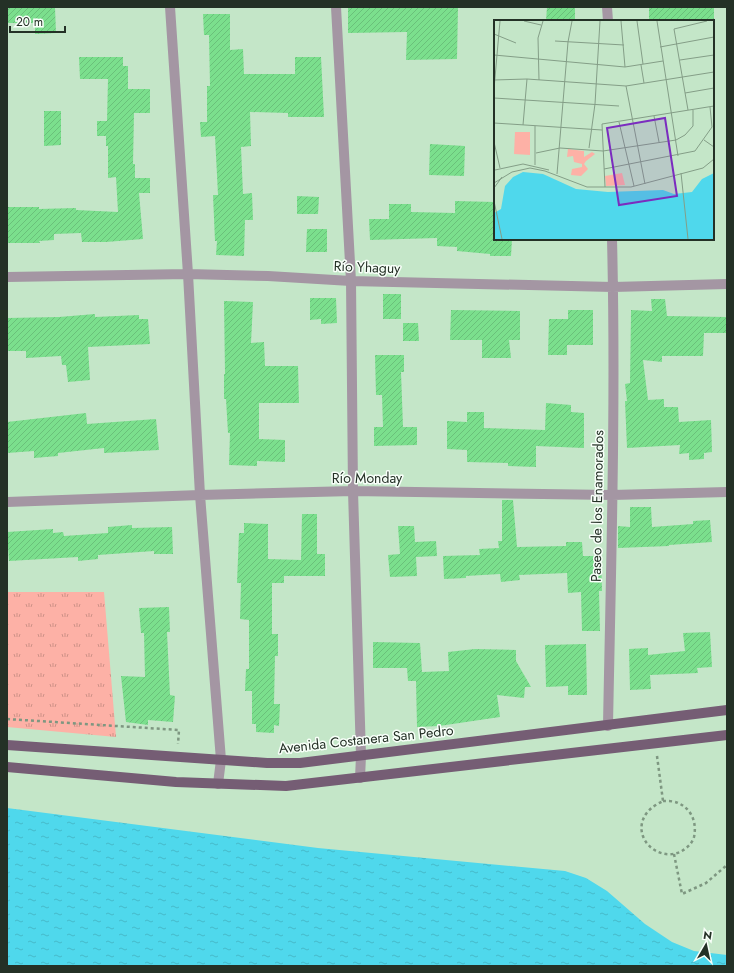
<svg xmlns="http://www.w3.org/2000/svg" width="734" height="973" viewBox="0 0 734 973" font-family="Jost,sans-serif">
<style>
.park{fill:url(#park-tufts)}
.water{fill:url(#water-ripples)}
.building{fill:url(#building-hatch)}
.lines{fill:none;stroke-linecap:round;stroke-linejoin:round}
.path{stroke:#7e9781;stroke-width:2.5;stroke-dasharray:3 3;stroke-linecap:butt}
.minor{stroke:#a496a3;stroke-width:10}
.major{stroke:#755d74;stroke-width:10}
.labels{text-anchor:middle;stroke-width:3;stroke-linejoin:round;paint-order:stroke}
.street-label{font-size:14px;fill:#243126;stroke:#f8fff9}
.inset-road{fill:none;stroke:#849e87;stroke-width:1}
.view{fill:#7b2cbf;fill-opacity:0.15;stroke:#7b2cbf;stroke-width:2}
.inset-edge{fill:none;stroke:#243126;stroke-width:2}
</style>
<defs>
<pattern id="park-tufts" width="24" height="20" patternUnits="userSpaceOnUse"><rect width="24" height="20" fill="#fdb1a6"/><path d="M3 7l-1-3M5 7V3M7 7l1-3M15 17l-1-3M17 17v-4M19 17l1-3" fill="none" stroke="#cd9187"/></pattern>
<pattern id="water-ripples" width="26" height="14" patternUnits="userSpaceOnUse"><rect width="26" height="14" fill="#4fd8ec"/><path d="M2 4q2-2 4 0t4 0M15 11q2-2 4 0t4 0" fill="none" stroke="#45baca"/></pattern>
<pattern id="building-hatch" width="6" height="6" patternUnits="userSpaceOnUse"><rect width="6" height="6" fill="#7bdf8d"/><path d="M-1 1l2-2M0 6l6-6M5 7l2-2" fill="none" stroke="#6ac07a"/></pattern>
</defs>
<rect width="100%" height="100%" fill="#c4e6c8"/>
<path class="park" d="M7,592h97l12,145 -109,-10z"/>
<path class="water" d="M7,808l311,40 247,23 21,7 21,13 38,33 27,18 22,9 33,4v11h-720z"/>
<path class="building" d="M7,7h48l1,26 -21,1v-11h-28z
M348,7h110l-1,52 -51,1 1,-28 -59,1z
M547,7h28v14h-29z
M649,7h65v14h-65z
M203,14h27v36l13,-1 1,25h51v-17h26l3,60h-36v-4l-38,-1 1,34 -10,1 2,47 9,-1 1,27h-8l-1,36 -28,-1 1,-14h-2l-2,-46h5l-3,-59 -14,1 -1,-15h7v-36h3l-1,-51h-5z
M79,57h44v9h5v23h22v24h-16l-1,51h2v14h15v15h-11l4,46 -37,3h-24l-1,-9 -27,1v6l-15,1 1,2h-32l-1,-36h32v2l37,-1v2l42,2 -2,-35 -8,1v-32h-2v-10h-9v-15h10l1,-42h-28z
M44,111h17v34l-17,1z
M430,144l35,2 -1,30 -35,-1z
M297,196l22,1 -1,17h-21z
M455,201l40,1v37h17l-1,17h-21v-2l-33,-3v-4l-20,-1v-8l-67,2 -1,-21h20v-15h22v8l44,1z
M307,229h20v23h-21z
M383,294h18v25h-18z
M310,298h26l1,25 -16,1v-5l-11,1z
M651,299h14l2,17 60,1v16h-23l-1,23h-41v6l-19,-2 5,40 16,-1v8h14l1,15 32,-2 1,32 -8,1v6l-15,1v-7l-10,1 1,-9 -53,3 -2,-47h2l-2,-17 5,-1 1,-73 21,1z
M224,301l29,1 -2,41 13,-1 1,24h33l1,37h-40v36l26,1v22l-28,-1v5l-28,-1 1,-32h-2l-2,-34h-2v-25h1z
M451,310l69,1v29h-11l2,18h-29v-18h-32z
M568,310h25v35h-26v10h-19l1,-36h19z
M95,314v3l44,-2v4h9l2,25 -62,3 2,33 -22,2 -2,-17h-4l-1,-9 -35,2v-7h-19v-33l52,-1z
M403,323h15l1,18h-16z
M375,355h29v17h-3l2,55h14v18l-43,1v-19h9l-1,-32h-6z
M546,403l25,2v7l13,1v35l-48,-2v21l-28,-1v-3l-41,-1v-12l-20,-1v-28l20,1v-10h17v16l61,2z
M86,413l1,11 69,-5 3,31 -55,3v-5l-46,5v3l-24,2v-7l-27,2v-31z
M502,500h11l4,47 49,-1v-4h16l1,14h18l1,35h-3l1,40h-18l-1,-39 -13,1 -1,-20 -48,2 1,5 -19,2 -1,-8 -34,2v2l-22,1 -1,-23 37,-1 -1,-6 20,-1 -1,-7h4z
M630,507h21l1,20 41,-3v-3l17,-1 2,22 -43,3v1l-51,2v-22l12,1z
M302,514h15v40h8v22h-41v7h-12v51h6v22h-3l-1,48h6l-1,22 -5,-1v8l-18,-1v-8h-4v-33h-7l1,-22h3v-49l-9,-1 1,-36h-4l2,-50h5v-10l24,1v35l33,1z
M132,525v3l40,-1 1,27h-19v-3l-56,4v4l-20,2v-4l-69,4 -2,-29 46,-3v4l10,-1 1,4 44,-3v-6z
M398,526h16l1,16 21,-1 1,15 -21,1 1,19 -27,1 -2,-22 12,-1z
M169,607l1,25h-3l3,63 5,1 -2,26 -25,-2v5l-22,-3 -5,-46 24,1 -1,-44h-3l-2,-25z
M710,632l2,35 -15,1 1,5 -48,2 1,14 -21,1 -1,-41 19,-1v7l37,-4 -2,-18z
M373,642l47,1 2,29 27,-1 -1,-19 27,-3 41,1v11l15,26h-6l-1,11 -27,-3 3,22 -61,9 -22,1 -1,-46h-8l-1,-13h-34z
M586,644l1,51h-19v-9l-22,1 -1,-42z"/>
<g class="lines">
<path class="path" d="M7,719l172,11 -1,14
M657,756l6,45
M663,801c5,0 11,0 15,2 14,6 19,20 16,34 -2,7 -8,12 -14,15 -24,10 -49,-16 -34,-38 4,-6 11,-10 17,-13z
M674,854l8,40 24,-11 21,-18"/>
<path class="minor" d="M170,7l18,267 12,221 21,265 -3,24
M336,7l15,274 2,210 8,265 -1,22
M607,7l1,14
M7,277l181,-3 80,2 83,5 262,6 114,-3
M7,502l193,-7 153,-4 259,4 115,-3
M608,726c3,-162 8,-325 4,-487"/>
<path class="major" d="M7,745l260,18h33l427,-53
M7,767l169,15 110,4 441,-51"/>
</g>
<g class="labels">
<g class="street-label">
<text transform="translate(367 267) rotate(2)" y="5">Río Yhaguy</text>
<text x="367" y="483">Río Monday</text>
<text transform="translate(597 506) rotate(-89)" y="5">Paseo de los Enamorados</text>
<text transform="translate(366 739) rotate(-6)" y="5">Avenida Costanera San Pedro</text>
</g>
</g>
<g transform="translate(494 20)">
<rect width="220" height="220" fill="#c4e6c8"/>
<path d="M21,112h15v23l-16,-1z" fill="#fdb1a6"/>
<path d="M74,129l16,2v6l8,-5 3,2 -9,7 -2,3 4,5 -7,7 -10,-1 1,-6 10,-2v-3l-8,-2 -1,-6 -6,1z" fill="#fdb1a6"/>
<path d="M128,153l3,12 -19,1 -1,-10z" fill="#fdb1a6"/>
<path d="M29,152l20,2 33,15 32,3 55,-2 11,4 18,-2 10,-13 12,-6v66h-220v-26l7,-4 4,-23 8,-9z" fill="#4fd8ec"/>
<path class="inset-road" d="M30,1l17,4M127,1l4,46M143,1l6,43M163,1l21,135M0,14l22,9M61,21l69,4M166,27l54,-10M0,35l131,12 38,-6M186,40l34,-5M147,45l3,18M0,60l33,-1 99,7 88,-14M45,60l-1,-42 5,-17M132,66l19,98M0,69l6,-68M191,73l29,-5M0,78l125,8M194,90l-14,-81 33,-8M160,96l5,26M125,102l15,64M0,103l108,7M29,105l4,-46M210,120l10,7M0,122l6,26M95,128l6,-44 5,-83M42,133l24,-5 43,3 73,-11 9,-5 8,-9v-16M41,145v-39M110,149l91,-18 17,-24 -2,-20M1,150l28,-6 26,6M187,153l7,66M63,154l11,-132 4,-21M0,163l18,-11 18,-4 15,3 42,16h44l72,-19 11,-9M111,167l-3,-63 112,-18M0,168l8,-11M0,181l8,38"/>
<path class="view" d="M171,98l12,78 -58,9 -12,-77z"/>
<rect width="220" height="220" class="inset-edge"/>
</g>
<rect width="734" height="973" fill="none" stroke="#243126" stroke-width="16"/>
<g transform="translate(706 945) rotate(9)" stroke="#f8fff9" stroke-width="3" paint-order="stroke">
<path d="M0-3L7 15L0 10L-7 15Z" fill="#243126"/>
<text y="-6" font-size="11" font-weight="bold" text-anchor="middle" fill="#243126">N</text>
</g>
<path d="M10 26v6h55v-6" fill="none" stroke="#243126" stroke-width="2"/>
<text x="16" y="26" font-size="12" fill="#243126" stroke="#f8fff9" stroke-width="3" paint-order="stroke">20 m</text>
</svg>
